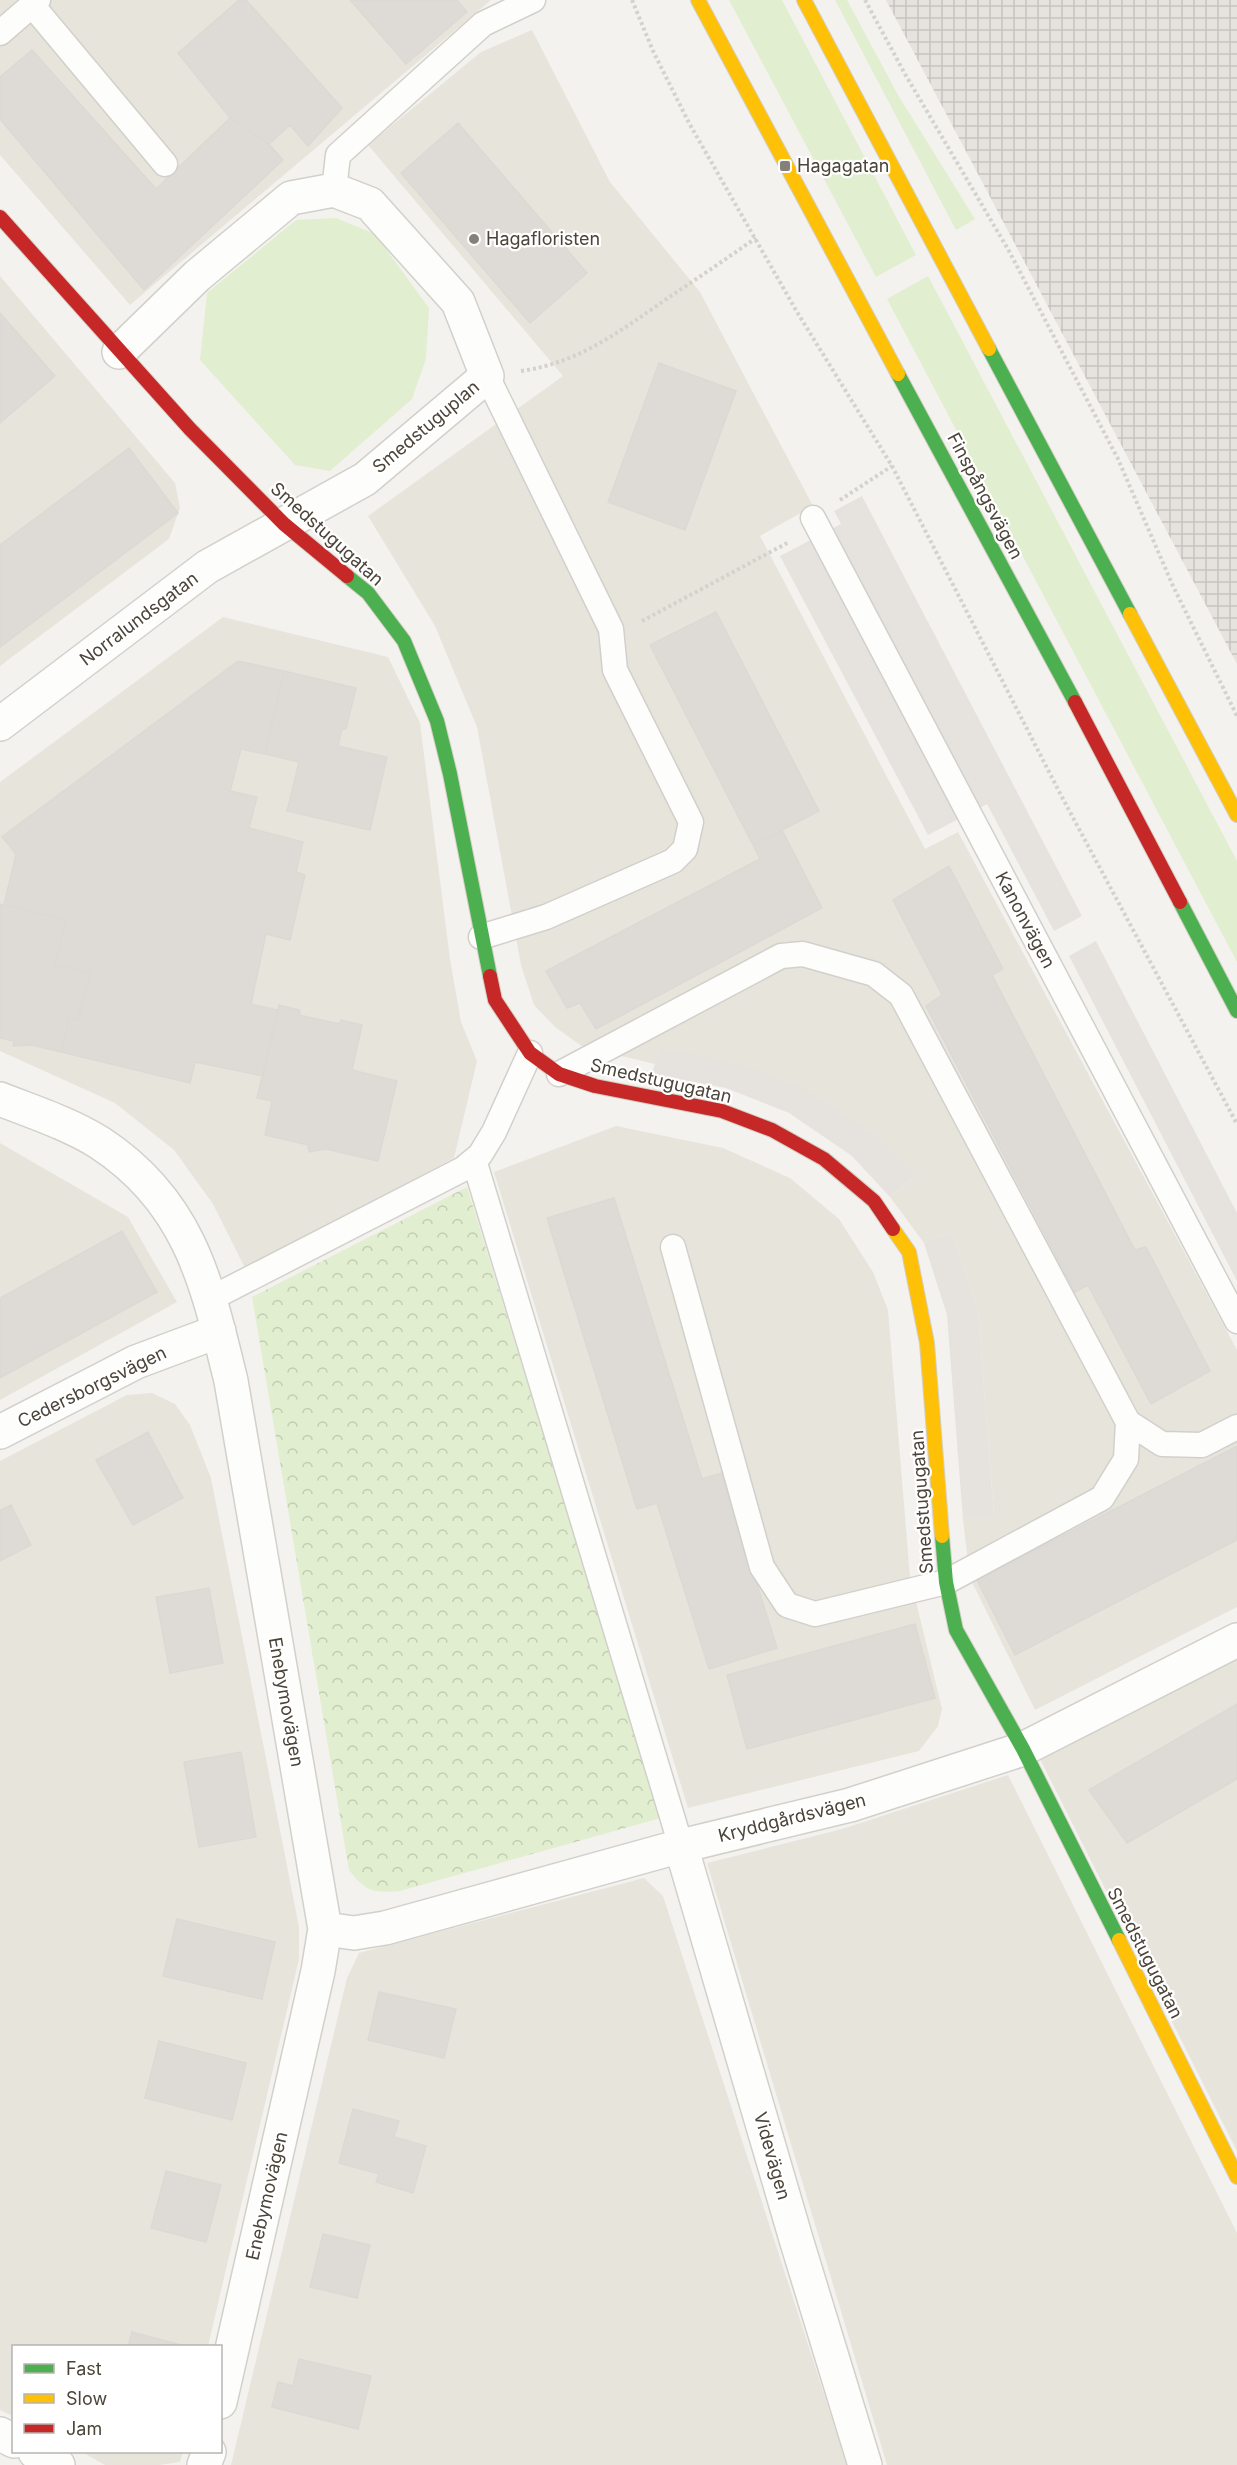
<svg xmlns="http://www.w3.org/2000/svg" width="1237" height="2465" viewBox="0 0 1237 2465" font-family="Inter,sans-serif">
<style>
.residential{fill:#e7e4dc}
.industrial{fill:url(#industrial-grid)}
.green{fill:#e1eecf}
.park{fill:url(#park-crowns)}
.parking{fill:#e6e3df}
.building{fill:#dedbd6;stroke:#dcd9d4;stroke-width:1.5}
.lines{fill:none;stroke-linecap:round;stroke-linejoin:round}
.lane-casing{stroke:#d2d0cb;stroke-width:27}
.street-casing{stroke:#d2d0cb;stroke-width:36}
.fast-casing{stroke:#d3cfc5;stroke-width:16}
.slow-casing{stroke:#d3cfc5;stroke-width:16}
.jam-casing{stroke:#d3cfc5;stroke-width:16}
.path{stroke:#d3d2cc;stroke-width:4;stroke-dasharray:3 3;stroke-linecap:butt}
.lane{stroke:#fdfdfc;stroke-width:24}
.street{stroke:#fdfdfc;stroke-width:33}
.fast{stroke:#4caf50;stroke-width:14}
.slow{stroke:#ffc107;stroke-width:14}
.jam{stroke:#c62828;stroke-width:14}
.poi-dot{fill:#868178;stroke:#fff;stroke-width:2}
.labels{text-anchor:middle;stroke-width:4.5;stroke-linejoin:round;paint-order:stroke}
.poi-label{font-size:18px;fill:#4b4439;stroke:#fff;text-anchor:start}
.street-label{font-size:18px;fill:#4b4439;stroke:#fff}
</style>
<defs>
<pattern id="industrial-grid" width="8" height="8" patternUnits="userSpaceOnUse" patternTransform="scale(1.5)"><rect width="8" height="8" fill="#e6e2de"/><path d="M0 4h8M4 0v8" fill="none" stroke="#c7c3bf"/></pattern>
<pattern id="park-crowns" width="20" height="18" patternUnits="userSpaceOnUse" patternTransform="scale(1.5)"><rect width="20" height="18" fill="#e1eecf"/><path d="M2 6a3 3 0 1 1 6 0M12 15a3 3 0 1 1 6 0" fill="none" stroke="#c3cdb2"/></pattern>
</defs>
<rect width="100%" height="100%" fill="#f4f2ee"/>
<path class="residential" d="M0,0h491l-361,305 -130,-150z
M532,30l78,152 90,110 113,214 -53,30 165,313 33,-17 279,518v257l-202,103 -65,-132 -7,-58 31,-5 -16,-203 -26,-81 -28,12 -34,-46 26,-22 -257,-127 -4,16 -72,-17 -28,-20 -21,-22 -13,-40 -44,-238 -42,-101 -67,-110 195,-140 -195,-231 113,-93z
M0,276l175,207 5,25 -11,31 -169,127z
M223,617l165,40 32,66 30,236 11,63 16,39 -23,97 -209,110 -32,-64 -39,-54 -59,-47 -115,-52v-269z
M616,1126l107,22 67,30 49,41 34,53 15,38 22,267 32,132 -4,17 -19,25 -231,57 -194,-636z
M0,1143l128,74 49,85 -177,98z
M152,1393l23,11 15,21 21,53 88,449v32l-91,387h-194l-1,70 -13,-6v-949l127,-66z
M1237,1656v495l-197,-392z
M1008,1775l229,458v232h-350l-180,-602 135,-34z
M644,1878l19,18 184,569h-616l116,-487 12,-25z
M82,2452h101l-3,10 -21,3h-54z"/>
<path class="industrial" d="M886,0h351v664z"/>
<path class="green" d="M729,0h53l134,255 -40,22z
M835,0h12l51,95 77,124 -19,11z
M336,218l39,16 54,74 -3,51 -14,40 -82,72 -35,-6 -95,-105 7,-67 89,-73z
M928,276l309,585v101l-350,-663z"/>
<path class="park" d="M467,1187l194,631 -261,73c-27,2 -34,1 -51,-21l-97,-573z"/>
<path class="parking" d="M862,496l220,420 -28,15 -67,-127 -59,31 -148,-279 61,-32 -7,-13z
M1096,941l141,272v68l-168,-325z
M659,1048l76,15 65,23 74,48 42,41 -26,22 -38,-41 -63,-43 -63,-25 -74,-14z
M952,1231l26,81 16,204 -31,4 -16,-205 -23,-72z"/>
<path class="building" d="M239,0h7l96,108 -34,38 -18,-21 -21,19 -39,-26 -52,-65z
M350,0h107l10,12 -61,52z
M32,50l124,139 74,-71 39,26 14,16 -139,130 -144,-171v-42z
M458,123l129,150 -57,50 -129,-150z
M0,313l55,63 -55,47z
M659,363l77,28 -51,139 -77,-28z
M129,448l49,65 -178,134v-102z
M716,612l103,199 -66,34 -103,-200z
M238,661l46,10 -19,83 -24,-5 -11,42 27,6 -8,31 54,14 -7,30 9,3 -15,65 -24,-6 -15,70 27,6 -15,66 -68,-14 -5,21 -129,-31 8,-34 9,2 12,-47 -35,-8 11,-45 -62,-15 12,-51 -14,-17z
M284,671l72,17 -10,41h-4l-4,17 49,11 -17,73 -83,-19 12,-49 -34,-8z
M782,830l40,78 -226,121 -16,-26 -13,5 -21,-37 214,-112 -7,-14z
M949,866l54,103 -11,6 143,275 11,-3 64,124 -59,33 -63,-119 -13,7 -149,-286 16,-11 -49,-95z
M0,904l66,16 -11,45 35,8 -12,47 -9,-2 -8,34 -29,-7 -19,1 1,-5 -14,-3z
M279,1005l21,5 -1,5 41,9 1,-4 21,5 -10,45 45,11 -19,80 -52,-12 -17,3 -1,-7 -43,-10 7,-34 -15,-3z
M614,1198l88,281 20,-6 55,175 -68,21 -52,-166 -20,6 -90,-291z
M122,1231l35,61 -157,86v-80z
M148,1432l35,66 -50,27 -37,-65z
M1237,1446v94l-222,115 -38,-75z
M11,1505l20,40 -31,16v-51z
M209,1588l14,75 -53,10 -14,-76z
M915,1624l20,74 -188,51 -20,-74z
M1237,1704v75l-110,64 -38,-53z
M241,1752l15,85 -57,10 -15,-85z
M177,1919l98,23 -13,57 -99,-23z
M379,1992l77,17 -12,49 -76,-18z
M159,2041l87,22 -14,57 -87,-22z
M353,2109l46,12 -5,16 32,9 -13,47 -37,-11 3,-8 -40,-11z
M166,2171l55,14 -15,57 -55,-14z
M323,2234l47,11 -13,53 -47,-11z
M132,2332l53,14h-57z
M299,2359l72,17 -13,53 -86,-22 6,-25 15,4z"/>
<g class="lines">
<defs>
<path id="lane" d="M32,5l133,159
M0,33l38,-33
M334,190l4,-35 145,-131 50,-24
M813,518l424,803
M481,937l65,-20 127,-56 12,-12 6,-27 -76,-152 -4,-41 -124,-253
M559,1074l222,-118 22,-2 71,20 27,21 227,427 -2,37 -24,39 -156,84 -131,32 -28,-9 -25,-38 -89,-320
M474,1160l207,686
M210,1299l253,-130 17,-14 14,-23 36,-79
M1128,1422l34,22 40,1 35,-18"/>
<path id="street" d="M0,724l207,-157 158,-88 122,-103 -29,-74 -88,-98 -36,-14 -43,8 -94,78 -78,76
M0,1099c33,13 70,25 100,44 90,59 107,140 131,238l94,548 -7,42 -98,431
M0,1432l136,-70 83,-31
M681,1846l115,393 69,226
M325,1929l29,4 31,-5 296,-82 169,-41 173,-56 214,-109
M0,2434l14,7
M35,2452l23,13
M204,2465l5,-13"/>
<path id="fast" d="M989,349l141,265
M898,374l177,328
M347,576l21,17 36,48 33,80 13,53 40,202
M1180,902l57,109
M942,1536l4,46 10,48 67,119 96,191"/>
<path id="slow" d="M698,0l200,374
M804,0l185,349
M1130,614l107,201
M893,1229l16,23 18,91 15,193
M1119,1940l118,237"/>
<path id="jam" d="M0,217l190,212 94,95 63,52
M1075,702l105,200
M490,976l5,24 35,53 29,21 36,12 127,25 50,19 52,29 50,42 19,28"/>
</defs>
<use href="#lane" class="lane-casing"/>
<use href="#street" class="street-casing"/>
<use href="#fast" class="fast-casing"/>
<use href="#slow" class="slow-casing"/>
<use href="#jam" class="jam-casing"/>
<path class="path" d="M632,0l21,51 36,72 108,189 95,154 171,333 174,325
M865,0l40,74 104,177 109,208 55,127 64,130
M521,371c57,-8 98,-39 144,-71 30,-20 61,-41 91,-62
M840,500l52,-34
M642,621l147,-79"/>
<use href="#lane" class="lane"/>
<use href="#street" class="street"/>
<use href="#fast" class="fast"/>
<use href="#slow" class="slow"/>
<use href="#jam" class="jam"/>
</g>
<g class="poi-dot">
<rect x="779" y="160" width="12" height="12" rx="3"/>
<circle cx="474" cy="239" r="6"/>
</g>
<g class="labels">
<g class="poi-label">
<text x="797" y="172">Hagagatan</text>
<text x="486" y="245">Hagafloristen</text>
</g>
<g class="street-label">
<text transform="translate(426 427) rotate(-40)" y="6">Smedstuguplan</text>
<text transform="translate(985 496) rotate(62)" y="6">Finspångsvägen</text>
<text transform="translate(327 534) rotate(42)" y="6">Smedstugugatan</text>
<text transform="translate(139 619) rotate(-37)" y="6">Norralundsgatan</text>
<text transform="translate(1025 920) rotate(62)" y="6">Kanonvägen</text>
<text transform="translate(661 1081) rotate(13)" y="6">Smedstugugatan</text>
<text transform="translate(92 1387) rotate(-26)" y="6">Cedersborgsvägen</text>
<text transform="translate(922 1502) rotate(-94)" y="6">Smedstugugatan</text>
<text transform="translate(286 1702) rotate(80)" y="6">Enebymovägen</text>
<text transform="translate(792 1818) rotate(-14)" y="6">Kryddgårdsvägen</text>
<text transform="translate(1145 1953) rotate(63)" y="6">Smedstugugatan</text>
<text transform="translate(772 2156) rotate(74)" y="6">Videvägen</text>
<text transform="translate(267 2196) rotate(-77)" y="6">Enebymovägen</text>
</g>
</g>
<rect x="12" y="2345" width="210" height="108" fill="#ffffff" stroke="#b7b4b0" stroke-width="1.5"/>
<rect x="24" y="2364" width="30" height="9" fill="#4caf50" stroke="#b7b4b0" stroke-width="1.5"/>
<text x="66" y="2375" font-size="18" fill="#4b4439">Fast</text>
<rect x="24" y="2394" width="30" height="9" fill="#ffc107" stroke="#b7b4b0" stroke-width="1.5"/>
<text x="66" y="2405" font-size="18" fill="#4b4439">Slow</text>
<rect x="24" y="2424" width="30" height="9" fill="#c62828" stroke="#b7b4b0" stroke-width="1.5"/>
<text x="66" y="2435" font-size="18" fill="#4b4439">Jam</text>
</svg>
